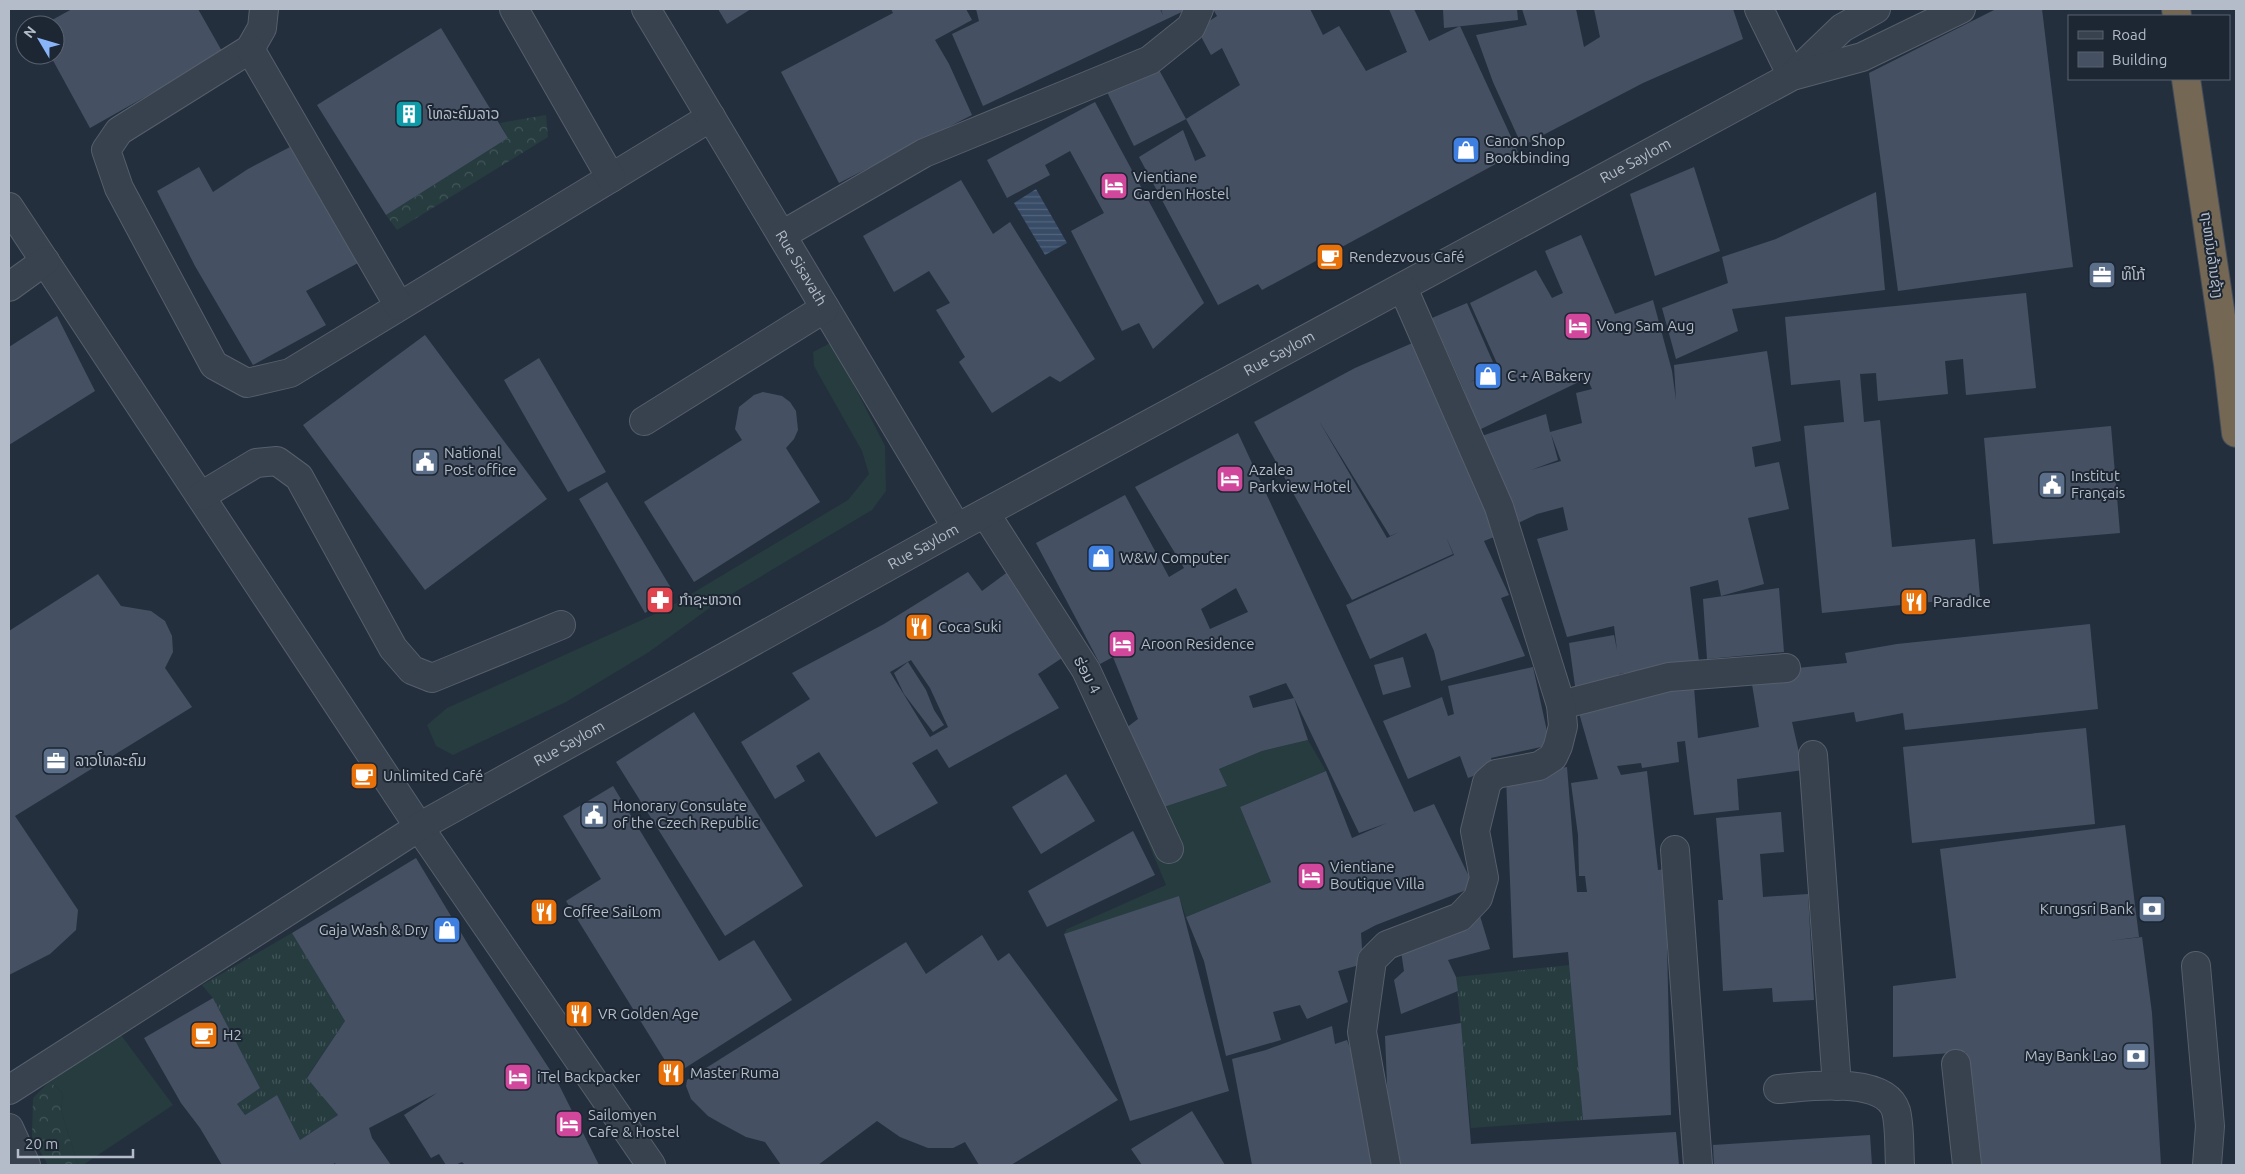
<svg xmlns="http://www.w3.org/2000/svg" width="2245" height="1174" viewBox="0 0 2245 1174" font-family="Ubuntu,'Noto Sans Lao',sans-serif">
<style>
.grass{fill:url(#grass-tufts)}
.forest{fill:url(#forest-crowns)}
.garden{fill:#263c3f}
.water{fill:url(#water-rules)}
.building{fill:#455162;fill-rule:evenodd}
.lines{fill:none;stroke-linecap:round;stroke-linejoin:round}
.minor-casing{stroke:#565f6c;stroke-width:30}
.highway-casing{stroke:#434c59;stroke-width:30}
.minor{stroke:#38414e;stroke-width:28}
.highway{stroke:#746855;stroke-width:28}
.labels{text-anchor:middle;stroke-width:4;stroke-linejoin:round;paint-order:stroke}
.poi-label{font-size:15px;fill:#b4bcc9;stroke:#1d2633;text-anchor:start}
.street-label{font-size:15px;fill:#b4bcc9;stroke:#1d2633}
</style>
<defs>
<pattern id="grass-tufts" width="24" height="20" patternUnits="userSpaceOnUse" patternTransform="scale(1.25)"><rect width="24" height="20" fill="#263c3f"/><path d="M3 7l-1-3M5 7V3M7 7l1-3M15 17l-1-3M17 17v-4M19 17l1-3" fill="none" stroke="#435659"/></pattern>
<pattern id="forest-crowns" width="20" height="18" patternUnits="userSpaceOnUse" patternTransform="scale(1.25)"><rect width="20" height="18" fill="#263c3f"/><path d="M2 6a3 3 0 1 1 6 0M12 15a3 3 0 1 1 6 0" fill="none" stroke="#435659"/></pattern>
<pattern id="water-rules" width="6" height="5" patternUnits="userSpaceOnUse" patternTransform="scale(1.25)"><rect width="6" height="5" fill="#394c67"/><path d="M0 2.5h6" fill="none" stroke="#53647b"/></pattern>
</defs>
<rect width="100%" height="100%" fill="#242f3e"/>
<path class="grass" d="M292,933l53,88 -38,56 31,38 -38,25 -23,-45 -32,20 -8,-11 23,-16 -47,-90 -11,-13z
M1570,965l13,155 -112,8 -15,-151z"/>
<path class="forest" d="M546,115l2,22 -151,93 -11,-15 122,-77 -8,-15z
M50,1081l13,13 -2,16 17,55h-30l-16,-28 1,-39z"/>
<path class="garden" d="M832,342l53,104 1,45 -14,19 -157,94 -66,48 -83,50 -113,53 -17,-9 -9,-21 20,-17 219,-99 182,-109 21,-26 -7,-23 -48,-85 -1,-14z
M1308,740l18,31 -86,36 31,75 -85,35 -7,-20 -115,37 3,-5 99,-44 -29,-69 90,-30 -8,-17 43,-18z
M121,1035l52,70 -90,60h-5l-17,-55 2,-16 -13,-13z"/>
<path class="water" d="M1036,189l31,54 -22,12 -31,-52z"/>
<path class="building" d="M72,9h126l25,44 -133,75 -40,-73h5v-30h-12z
M718,9h33l-24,15z
M891,9h75l6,11 -37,20 14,24 23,51 -133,68 -58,-111 112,-59z
M976,9h184l3,6 -2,-6h27l-205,97 -31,-72 27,-13z
M1213,9h97l13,26 16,-9 27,45 41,-19 -18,-43h25l15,32 31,-15 58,126 -256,138 -4,-6 -40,21 -79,-148 44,-27 12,31 11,-5 -20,-37 54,-34 -18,-37 -11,7 -14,-26 20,-13z
M1443,9h74l1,11 -74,8z
M1522,9h54l8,38 16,-10 -6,-28h139l10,30 -100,44 -121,63 -29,-64 -17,-47 51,-10z
M1996,9h46l31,258 -175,24 -29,-218z
M441,28l67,110 -122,77 -69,-110z
M1158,68l28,51 -52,27 -28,-56z
M1095,102l109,201 -51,46 -14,-26 -17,8 -51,-100 33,-18 -34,-62 -25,14 5,10 -43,23 -20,-38z
M290,147l68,116 -52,28 20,34 -73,40 -58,-99 -38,-75 42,-24 14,25 35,-23z
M1694,167l26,84 -65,25 -25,-82z
M961,180l32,54 17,-12 85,137 -35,23 -10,-6 -58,37 -33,-51 6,-5 -29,-47 14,-7 -21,-32 -35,21 -31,-56z
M1876,192l9,98 -153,19 6,22 -62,28 -14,-51 66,-25 -6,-26 54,-18z
M1581,235l34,79 38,-14 19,71 4,29 -2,-35 93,-14 14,90 -29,6 3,20 24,-5 10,47 -41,9 16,66 -43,12 -3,-16 -28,7 9,75 -80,12 2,11 -45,8 -7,-50 45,-8 3,15 -3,-24 -47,11 -30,-98 31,-9 -5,-23 -26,7 -23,11 -35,-88 67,-23 4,18 32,-9 -6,-30 16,-4 -5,-11 -108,52 -17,-45 -30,-67 35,-15 29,66 -26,13 30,-12 -30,-67 66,-33 16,28 11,-5 -18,-42zM1551,434l10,27 -30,9 27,-10z
M2026,293l10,95 -70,7 -3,-36 -18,2 3,33 -70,7 -2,-28 -16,1 4,48 16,-2 12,127 83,-8 5,58 -158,16 -18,-187 40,-4 -4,-42 -49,5 -6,-68z
M57,316l38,75 -86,54v-98z
M425,335l122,164 -122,91 -122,-165z
M1417,341l82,194 -15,6 25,54 -8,3 24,58 -84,25 -7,-30 -8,-18 -56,26 -24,-54 108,-50 -8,-18 7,17 -101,46 -98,-178 101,-54zM1319,421l71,115 9,-4 -12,6z
M539,358l67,114 -38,20 -64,-112z
M763,392l19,4 8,6 6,9 2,19 -4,9 -8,9 34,54 -126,80 -50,-80 98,-62 -7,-11 4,-22 15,-12z
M2111,426l9,107 -127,11 -9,-106z
M1238,433l176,379 20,-8 40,83 -98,38 -15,8 2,31 -25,7 10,31 -41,17 -7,-14 -27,7 8,28 -55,16 -22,-95 -18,-44 85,-35 -31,-75 86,-36 26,67 35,-15 -28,10 -65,-135 -8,-15 -37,13 4,12 41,-10 14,42 -46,11 -43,18 8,17 -66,22 -35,-80 12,-9 -25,-62 -13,7 -64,-121 89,-48 44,82 15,-9 -49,-81zM1236,588l12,24 -38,17 -9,-20z
M607,482l67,111 -29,20 -66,-114z
M1009,571l53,87 -24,16 21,34 -110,60 -12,-19 -25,14 26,40 -62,34 -57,-85 -23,14 9,15 -30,18 -34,-57 69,-43 -18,-26 92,-49 84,-52 14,19zM911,660l19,28 18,39 -18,10 -40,-65z
M98,574l23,32 30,5 14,10 7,15 1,16 -8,16 27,39 -177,109 63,94 -2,20 -26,24 -41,21v-344z
M1779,588l5,64 -77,7 -4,-60z
M2090,624l8,85 -193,21 -2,-17 -47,9 -2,-10 -62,10 11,48 -66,9 2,31 -45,5 -9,-74 -8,1 2,20 -37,6 -1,-5 -24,3 4,9 26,-4 11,99 8,-1 8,76 -7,1 4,169 -88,5 -15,-168 -55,6 -7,-182 61,-9 10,125h10l-2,-16h-6l-1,-41 -7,-52 27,-4 -19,-66 22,-11 93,-15 4,51 61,-11 -8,-49 47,-3 -1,-7 50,-5 -2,-10 52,-9z
M1403,657l8,30 -28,8 -9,-30z
M908,662l18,28 8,20 10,15 -11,7 -29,-38 -10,-21z
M1533,667l17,78 -59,13 3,10 -26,10 -8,-22 -52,23 -25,-58 59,-24 6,19 6,-2 -6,-28z
M694,712l109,174 -78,50 -109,-174z
M2086,728l9,96 -183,19 -9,-96z
M1066,774l29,47 -54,33 -29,-47z
M613,786l106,175 35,-21 38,60 -118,75 -108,-174 35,-22 -38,-63z
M1781,812l3,40 -24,2 3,43 45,-3 6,106 -41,2 -1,-14 -49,3 -5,-91h5l-7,-82z
M2125,825l14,112 -31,4 34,-4 10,76 9,152h-181l-14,-113 -73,5v-71l63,-8 -16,-129z
M1133,831l22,44 -108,52 -19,-36z
M416,858l53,88 87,133 43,86h-134l-3,-3 -7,3h-9l-7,-11 -8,4 -27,-43 33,-22 -68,35 3,10 19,27h-55l-1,-2 -3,2h-110l-22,-37 -19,-25 -37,-65 69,-40 47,90 -23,16 8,11 32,-20 23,45 38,-25 -31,-37 38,-57 -53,-88z
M1179,896l50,195 -99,30 -66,-187z
M1480,916l10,33 -42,11 8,17 2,14 -57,23 -7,-34 10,-9 -3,-20z
M982,935l16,26 11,-8 109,147 -107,65h-32l-14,-23 -12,6h-25l-28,-11 -23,-16 -59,44h-37l-16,-23 -19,-5 -24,-13 -14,-8 -17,-17 -5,-13 1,-6 219,-138 20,32z
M1461,1023l10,121 205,-12 3,33h-285l-6,-58 -3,-71z
M1332,1026l3,18 12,-4 9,24 20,101h-124l-20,-106 34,-9z
M1192,1111l33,54h-83l-11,-16z
M1870,1135l2,30h-158l-1,-20z"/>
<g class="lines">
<defs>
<g id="minor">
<path d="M264,9l-2,19 -12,21 -131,82 -13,19 13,38 95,177 33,18 43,-10 421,-256"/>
<path d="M514,9l97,169"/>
<path id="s1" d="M646,9l311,519"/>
<path d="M1759,9l33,67"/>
<path d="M250,49l149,257"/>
<path d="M1795,73l47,-45 34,-19"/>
<path d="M9,207l410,620 232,338"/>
<path d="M782,235l142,-82 226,-93 41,-33 8,-18"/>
<path d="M9,287l36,-26"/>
<path d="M644,421l181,-113"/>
<path d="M201,496l55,-33 21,-2 22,16 94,171 19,22 20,8 129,-53"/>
<path d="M985,513l101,157 83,179"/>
<path d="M1561,705l108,-28 117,-9"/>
<path d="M1813,755l24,331"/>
<path d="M1675,850l23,315"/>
<path d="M2196,966l14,160 -3,39"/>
<path d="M1956,1064l11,101"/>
<path d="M1778,1089c29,-2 107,-14 118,22 4,15 3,39 4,54"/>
<path id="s2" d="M9,1090l410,-263 538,-299 835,-452 70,-19 99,-48"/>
<path d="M9,1128l17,37"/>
<path d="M1386,1165l-24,-133 10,-72 15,-15 73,-28 18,-19 6,-20 -9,-47 12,-49 9,-8 43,-8 14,-9 5,-11 5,-20 -2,-21 -62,-198 -96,-219"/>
</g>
<path id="highway" d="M2176,9l1,7
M2186,79l42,285 8,69"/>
</defs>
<use href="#minor" class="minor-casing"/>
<use href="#highway" class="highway-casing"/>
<use href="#minor" class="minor"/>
<use href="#highway" class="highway"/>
</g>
<defs>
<symbol id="building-square" viewBox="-11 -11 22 22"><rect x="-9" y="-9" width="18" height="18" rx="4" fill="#0f9aa8" stroke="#1d2633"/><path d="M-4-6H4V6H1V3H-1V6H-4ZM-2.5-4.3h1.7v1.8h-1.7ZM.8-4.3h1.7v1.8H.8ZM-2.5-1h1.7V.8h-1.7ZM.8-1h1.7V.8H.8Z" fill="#fff"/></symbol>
<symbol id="shop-square" viewBox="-11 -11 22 22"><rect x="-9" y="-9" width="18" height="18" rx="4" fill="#3f7fe0" stroke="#1d2633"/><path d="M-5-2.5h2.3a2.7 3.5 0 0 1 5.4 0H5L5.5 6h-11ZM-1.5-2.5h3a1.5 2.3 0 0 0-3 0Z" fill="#fff"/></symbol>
<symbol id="hotel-square" viewBox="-11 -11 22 22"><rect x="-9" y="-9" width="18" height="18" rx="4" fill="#d1479c" stroke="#1d2633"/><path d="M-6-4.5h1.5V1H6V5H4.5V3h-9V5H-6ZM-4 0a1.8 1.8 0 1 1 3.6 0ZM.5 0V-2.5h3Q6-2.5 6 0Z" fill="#fff"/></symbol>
<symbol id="cafe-square" viewBox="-11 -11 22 22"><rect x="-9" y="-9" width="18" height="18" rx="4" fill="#e8710a" stroke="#1d2633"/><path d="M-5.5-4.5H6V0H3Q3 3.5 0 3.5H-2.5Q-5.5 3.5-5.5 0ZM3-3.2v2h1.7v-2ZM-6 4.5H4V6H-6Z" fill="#fff"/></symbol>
<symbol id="office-square" viewBox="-11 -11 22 22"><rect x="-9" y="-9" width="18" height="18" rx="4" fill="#5c6f8a" stroke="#1d2633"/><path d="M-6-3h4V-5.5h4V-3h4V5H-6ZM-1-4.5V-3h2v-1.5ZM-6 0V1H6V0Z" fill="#fff"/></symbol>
<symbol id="civic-square" viewBox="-11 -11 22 22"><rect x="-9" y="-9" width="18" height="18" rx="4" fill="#5c6f8a" stroke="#1d2633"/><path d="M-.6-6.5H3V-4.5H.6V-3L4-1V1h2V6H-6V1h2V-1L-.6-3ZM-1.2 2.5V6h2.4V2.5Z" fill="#fff"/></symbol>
<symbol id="pharmacy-square" viewBox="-11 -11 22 22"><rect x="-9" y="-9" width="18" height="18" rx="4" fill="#e0444e" stroke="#1d2633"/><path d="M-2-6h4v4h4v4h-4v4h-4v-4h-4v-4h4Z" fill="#fff"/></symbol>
<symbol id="restaurant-square" viewBox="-11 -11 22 22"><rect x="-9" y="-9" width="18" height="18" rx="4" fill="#e8710a" stroke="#1d2633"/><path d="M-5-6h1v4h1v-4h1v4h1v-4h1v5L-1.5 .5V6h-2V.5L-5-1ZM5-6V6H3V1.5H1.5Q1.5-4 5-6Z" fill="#fff"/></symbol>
<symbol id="bank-square" viewBox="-11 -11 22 22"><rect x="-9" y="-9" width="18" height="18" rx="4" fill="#5c6f8a" stroke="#1d2633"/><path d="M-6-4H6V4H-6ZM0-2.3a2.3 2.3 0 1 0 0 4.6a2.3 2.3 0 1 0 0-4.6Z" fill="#fff"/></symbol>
</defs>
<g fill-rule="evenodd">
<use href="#building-square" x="393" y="98" width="32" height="32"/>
<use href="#shop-square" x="1450" y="134" width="32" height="32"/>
<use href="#hotel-square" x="1098" y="170" width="32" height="32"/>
<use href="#cafe-square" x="1314" y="241" width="32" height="32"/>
<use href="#office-square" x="2086" y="259" width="32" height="32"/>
<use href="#hotel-square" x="1562" y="310" width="32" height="32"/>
<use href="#shop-square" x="1472" y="360" width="32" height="32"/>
<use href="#civic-square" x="409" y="446" width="32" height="32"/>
<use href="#hotel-square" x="1214" y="463" width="32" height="32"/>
<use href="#civic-square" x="2036" y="469" width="32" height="32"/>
<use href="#shop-square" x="1085" y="542" width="32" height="32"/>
<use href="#pharmacy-square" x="644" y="584" width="32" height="32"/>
<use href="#restaurant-square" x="1898" y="586" width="32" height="32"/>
<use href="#restaurant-square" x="903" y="611" width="32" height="32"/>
<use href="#hotel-square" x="1106" y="628" width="32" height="32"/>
<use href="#office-square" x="40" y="745" width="32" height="32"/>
<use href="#cafe-square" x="348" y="760" width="32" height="32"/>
<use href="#civic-square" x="578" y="799" width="32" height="32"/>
<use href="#hotel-square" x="1295" y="860" width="32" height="32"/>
<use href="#bank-square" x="2136" y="893" width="32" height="32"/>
<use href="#restaurant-square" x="528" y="896" width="32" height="32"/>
<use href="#shop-square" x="431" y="914" width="32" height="32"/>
<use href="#restaurant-square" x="563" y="998" width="32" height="32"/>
<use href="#cafe-square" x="188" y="1019" width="32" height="32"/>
<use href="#bank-square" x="2120" y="1040" width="32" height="32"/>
<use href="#restaurant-square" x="655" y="1057" width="32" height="32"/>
<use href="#hotel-square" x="502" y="1061" width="32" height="32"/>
<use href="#hotel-square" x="553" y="1108" width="32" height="32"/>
</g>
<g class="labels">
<g class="poi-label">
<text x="428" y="119">ໂທລະຄົມລາວ</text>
<text x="1485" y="146">Canon Shop<tspan x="1485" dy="17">Bookbinding</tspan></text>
<text x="1133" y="182">Vientiane<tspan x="1133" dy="17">Garden Hostel</tspan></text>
<text x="1349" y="262">Rendezvous Café</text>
<text x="2121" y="280">ທິໂກ້</text>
<text x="1597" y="331">Vong Sam Aug</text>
<text x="1507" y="381">C + A Bakery</text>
<text x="444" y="458">National<tspan x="444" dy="17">Post office</tspan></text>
<text x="1249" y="475">Azalea<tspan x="1249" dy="17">Parkview Hotel</tspan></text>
<text x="2071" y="481">Institut<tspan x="2071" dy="17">Français</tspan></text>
<text x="1120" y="563">W&amp;W Computer</text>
<text x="679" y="605">ກໍາຊະຫວາດ</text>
<text x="1933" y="607">ParadIce</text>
<text x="938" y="632">Coca Suki</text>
<text x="1141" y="649">Aroon Residence</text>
<text x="75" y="766">ລາວໂທລະຄົມ</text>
<text x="383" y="781">Unlimited Café</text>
<text x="613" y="811">Honorary Consulate<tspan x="613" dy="17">of the Czech Republic</tspan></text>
<text x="1330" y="872">Vientiane<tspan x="1330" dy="17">Boutique Villa</tspan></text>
<text x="2133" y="914" text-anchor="end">Krungsri Bank</text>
<text x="563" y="917">Coffee SaiLom</text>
<text x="428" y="935" text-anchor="end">Gaja Wash &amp; Dry</text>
<text x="598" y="1019">VR Golden Age</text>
<text x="223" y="1040">H2</text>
<text x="2117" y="1061" text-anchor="end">May Bank Lao</text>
<text x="690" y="1078">Master Ruma</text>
<text x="537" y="1082">iTel Backpacker</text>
<text x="588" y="1120">Sailomyen<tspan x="588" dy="17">Cafe &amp; Hostel</tspan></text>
</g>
<g class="street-label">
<text dy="5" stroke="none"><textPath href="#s2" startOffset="1874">Rue Saylom</textPath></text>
<text transform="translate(2212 255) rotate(82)" y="5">ຖະຫນົນລ້ານຊ້າງ</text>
<text dy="5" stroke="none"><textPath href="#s1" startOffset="302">Rue Sisavath</textPath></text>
<text dy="5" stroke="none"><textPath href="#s2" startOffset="1469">Rue Saylom</textPath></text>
<text dy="5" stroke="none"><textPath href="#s2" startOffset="1064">Rue Saylom</textPath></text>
<text transform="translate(1087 675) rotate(62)" y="5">ຮ່ອມ 4</text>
<text dy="5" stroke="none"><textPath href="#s2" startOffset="659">Rue Saylom</textPath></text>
</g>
</g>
<rect width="2245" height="1174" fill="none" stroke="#b4bcc9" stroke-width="20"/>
<rect x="2068" y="15" width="162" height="65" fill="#1d2633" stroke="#59626f"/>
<rect x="2078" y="31" width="25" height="8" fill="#38414e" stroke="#59626f"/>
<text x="2112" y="40" font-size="15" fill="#b4bcc9">Road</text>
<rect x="2078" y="52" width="25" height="15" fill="#455162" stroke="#59626f"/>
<text x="2112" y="65" font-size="15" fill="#b4bcc9">Building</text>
<g transform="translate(40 40) rotate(308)"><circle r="24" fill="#1d2633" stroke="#59626f"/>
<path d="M0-4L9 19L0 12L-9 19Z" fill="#8ab4f8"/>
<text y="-8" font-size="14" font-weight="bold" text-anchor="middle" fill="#b4bcc9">N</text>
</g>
<path d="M18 1149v8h115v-8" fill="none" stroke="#b4bcc9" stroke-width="2.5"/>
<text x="25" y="1149" font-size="15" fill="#b4bcc9" stroke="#1d2633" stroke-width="4" paint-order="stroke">20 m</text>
</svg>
